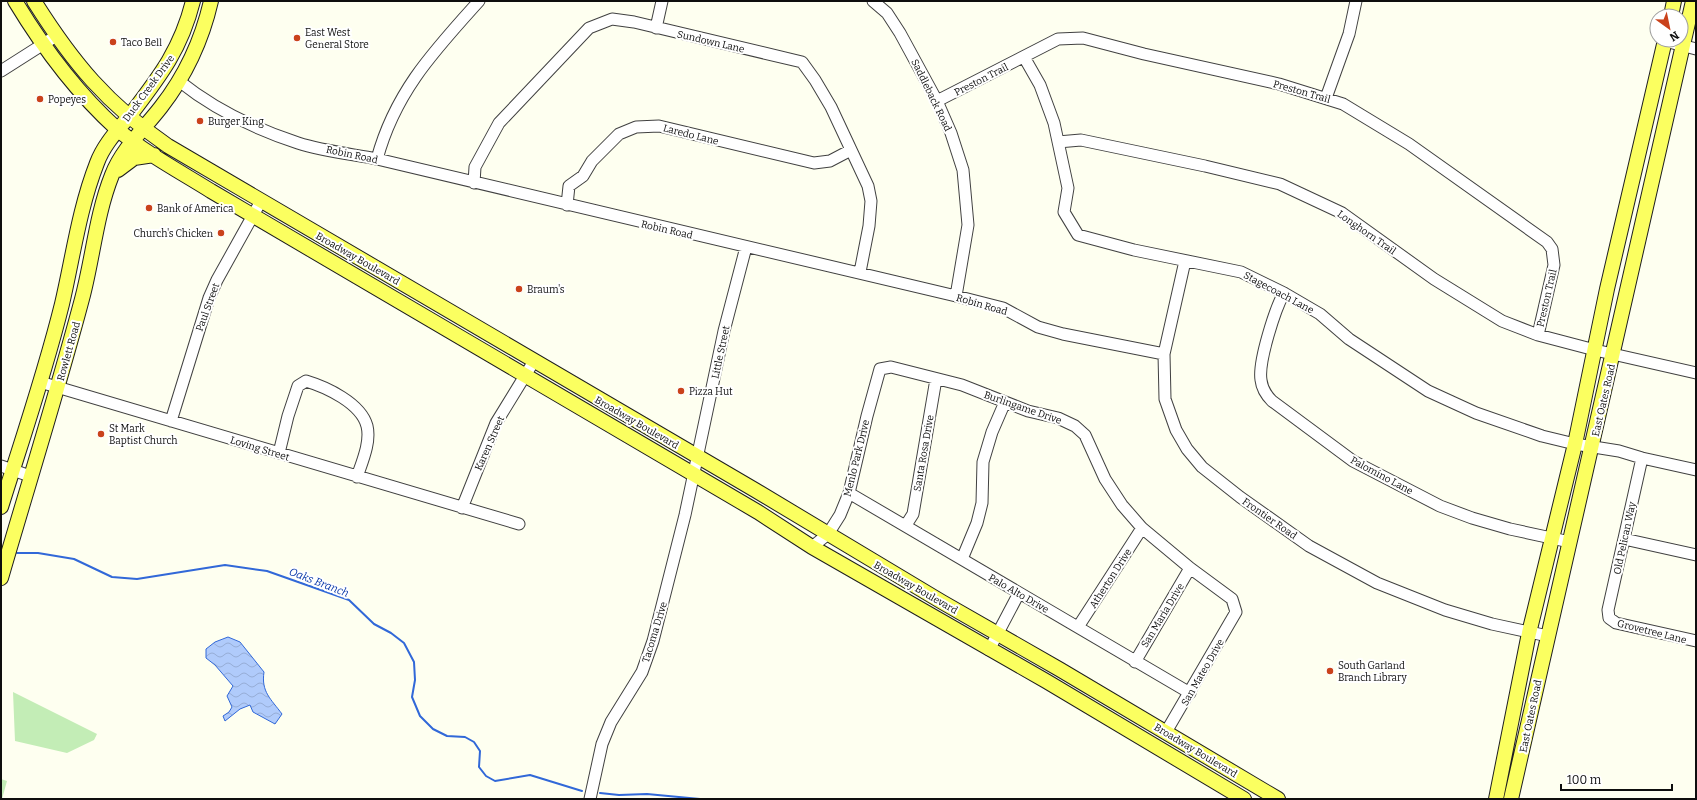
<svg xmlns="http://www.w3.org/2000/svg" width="1697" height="800" viewBox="0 0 1697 800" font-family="Bitter,serif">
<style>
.garden{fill:#c3edb6}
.water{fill:url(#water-waves);stroke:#3168d8}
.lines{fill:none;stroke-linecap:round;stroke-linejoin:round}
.stream{stroke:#3168d8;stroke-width:2}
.minor-casing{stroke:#414141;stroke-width:13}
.major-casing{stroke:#1f1f1f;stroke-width:16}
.minor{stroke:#fff;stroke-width:11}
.major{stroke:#fbff60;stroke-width:14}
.poi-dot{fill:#ca421b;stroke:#fff;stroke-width:1.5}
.labels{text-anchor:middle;stroke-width:4;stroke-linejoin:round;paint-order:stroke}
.poi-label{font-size:10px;fill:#0e0e0e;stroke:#fff;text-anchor:start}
.street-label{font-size:10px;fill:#0e0e0e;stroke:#fff}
.water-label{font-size:11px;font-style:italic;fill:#0d3bab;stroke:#fff}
</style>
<defs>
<pattern id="water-waves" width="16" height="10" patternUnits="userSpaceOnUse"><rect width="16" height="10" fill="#b0cbfb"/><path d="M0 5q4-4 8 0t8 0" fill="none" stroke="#96add6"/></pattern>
</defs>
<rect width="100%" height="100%" fill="#fefff0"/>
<path class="garden" d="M13,692l84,42 -3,6 -27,13 -52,-12z
M1,779l6,2 -5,18h-1z"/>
<path class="water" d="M228,637l12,5 24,30c-3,20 7,27 18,42l-7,10 -22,-12 -3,-7 -10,4 -15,12 -2,-5 6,-4 3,-5 -5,-11 6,-10 -18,-21 -9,-7v-9l9,-7z"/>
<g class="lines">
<path class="stream" d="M17,553h21l36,6 38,18 25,2 88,-14 42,6 82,29 25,24 17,9 13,10 10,19 1,18 -3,17 8,19 13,13 14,7 18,1 9,5 6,9 -1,16 7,9 9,5 35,-6 52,16
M600,793l19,2 28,-1 53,5"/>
<defs>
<path id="minor" d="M873,1l14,12 13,20 37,68 14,32 12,37 5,55 -12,71
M656,28l6,-27
M1665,41l31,8
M1024,57l16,28 14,38 14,65 -4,24 14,23 56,15 107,22 43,21 36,21 29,25 79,52 48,22 66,23 33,8 44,7 23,7 54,12
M1,71l55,-35
M179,81c35,28 76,48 119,62 25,8 53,11 79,16l579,137 47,12 35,19 25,7 101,20
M1326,98l23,-64 7,-33
M937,101l121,-62 25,-1 61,16 135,30 64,20 66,40 138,98 5,7 2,16 -16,70
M1058,142l23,-2 124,26 75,18 62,29 92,66 68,42 36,14 57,15 101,23
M377,159c18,-67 57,-108 102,-158
M474,183l1,-16 24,-44 90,-95 23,-9 22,3 168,40 13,18 16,27 37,79 3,15 -2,25 -9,46
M567,205l2,-19 14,-10 9,-15 27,-27 17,-7 23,-1 155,37 16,-2 21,-11
M1185,261l-21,93 1,45 11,31 11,19 15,18 38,30 69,49 68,37 68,27 47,14 56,12
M1284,293c-9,16 -26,69 -23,87 1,9 5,15 11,21l81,60 87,45 32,12 38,11 60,13
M40,382l479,142
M171,421l38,-123 8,-18 44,-79
M279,453l9,-37 10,-30 8,-5c20,6 55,22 61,45 4,16 -5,36 -10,51
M1642,458l-34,152 1,8 7,5 80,18
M1,466l29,10
M849,493l341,200
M462,508l34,-85 38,-62
M906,525l7,-11 23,-135
M1624,539l72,16
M812,547l16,-13 12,-19 9,-22 18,-77 13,-47 11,-2 71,18 66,26 30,7 17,8 10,9 20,44 17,26 20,23 48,40 42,31 4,13 -70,120
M962,559l15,-36 5,-20 1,-41 9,-30 13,-30
M1078,627l64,-99
M989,650l30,-57
M1135,662l55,-94
M590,799l12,-55 9,-22 31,-50 11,-31 32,-126 39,-184 22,-84"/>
<path id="major" d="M15,1c29,48 60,90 102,128 28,24 62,42 94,62l547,321 54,35 234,134 198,118
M34,1c39,62 73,103 134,145l587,344 187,112 117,67 219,130
M1671,16l3,-15
M118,170l16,-12 20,-3
M1,507c21,-67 44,-134 61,-203 11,-47 17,-95 35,-141 7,-19 21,-33 34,-49 29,-38 50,-65 62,-113
M1,578c27,-93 56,-185 81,-279 11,-41 14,-84 30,-124 10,-26 32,-46 49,-68 25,-32 41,-67 50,-106
M1496,799l33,-166 46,-189 32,-155 58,-249
M1511,799l182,-798"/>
</defs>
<use href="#minor" class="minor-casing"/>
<use href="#major" class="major-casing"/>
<use href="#minor" class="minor"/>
<use href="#major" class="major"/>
</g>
<g class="poi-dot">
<circle cx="297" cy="38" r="4"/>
<circle cx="113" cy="42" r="4"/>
<circle cx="40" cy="99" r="4"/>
<circle cx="200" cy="121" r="4"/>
<circle cx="149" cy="208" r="4"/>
<circle cx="221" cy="233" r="4"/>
<circle cx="519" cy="289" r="4"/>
<circle cx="681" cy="391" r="4"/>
<circle cx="101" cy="434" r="4"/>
<circle cx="1330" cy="671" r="4"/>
</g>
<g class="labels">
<g class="poi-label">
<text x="305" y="36">East West<tspan x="305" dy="12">General Store</tspan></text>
<text x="121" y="46">Taco Bell</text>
<text x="48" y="103">Popeyes</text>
<text x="208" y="125">Burger King</text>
<text x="157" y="212">Bank of America</text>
<text x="213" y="237" text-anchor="end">Church's Chicken</text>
<text x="527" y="293">Braum's</text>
<text x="689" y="395">Pizza Hut</text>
<text x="109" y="432">St Mark<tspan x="109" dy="12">Baptist Church</tspan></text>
<text x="1338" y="669">South Garland<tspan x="1338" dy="12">Branch Library</tspan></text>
</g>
<g class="street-label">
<text transform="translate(711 41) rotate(13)" y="4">Sundown Lane</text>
<text transform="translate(981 79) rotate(-27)" y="4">Preston Trail</text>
<text transform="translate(148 88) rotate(-54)" y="4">Duck Creek Drive</text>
<text transform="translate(1302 91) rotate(16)" y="4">Preston Trail</text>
<text transform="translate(932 95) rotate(64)" y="4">Saddleback Road</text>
<text transform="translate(691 134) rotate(14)" y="4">Laredo Lane</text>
<text transform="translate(352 154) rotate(12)" y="4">Robin Road</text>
<text transform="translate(667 229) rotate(13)" y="4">Robin Road</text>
<text transform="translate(1367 232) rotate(35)" y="4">Longhorn Trail</text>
<text transform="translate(358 258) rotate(30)" y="4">Broadway Boulevard</text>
<text transform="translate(1279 292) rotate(28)" y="4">Stagecoach Lane</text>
<text transform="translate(1546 298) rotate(-77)" y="4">Preston Trail</text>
<text transform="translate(982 304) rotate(16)" y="4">Robin Road</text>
<text transform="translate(207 307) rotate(-70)" y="4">Paul Street</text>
<text transform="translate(68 351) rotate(-74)" y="4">Rowlett Road</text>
<text transform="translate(720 352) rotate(-78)" y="4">Little Street</text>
<text transform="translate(1603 400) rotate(-77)" y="4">East Oates Road</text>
<text transform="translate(1023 407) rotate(19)" y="4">Burlingame Drive</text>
<text transform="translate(637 422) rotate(30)" y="4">Broadway Boulevard</text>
<text transform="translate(489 443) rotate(-66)" y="4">Karen Street</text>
<text transform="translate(260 448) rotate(17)" y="4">Loving Street</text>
<text transform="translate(923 453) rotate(-80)" y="4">Santa Rosa Drive</text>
<text transform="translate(856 458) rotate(-76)" y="4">Menlo Park Drive</text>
<text transform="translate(1382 475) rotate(28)" y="4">Palomino Lane</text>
<text transform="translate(1270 518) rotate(35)" y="4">Frontier Road</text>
<text transform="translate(1624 538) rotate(-78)" y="4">Old Pelican Way</text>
<text transform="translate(1110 578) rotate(-57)" y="4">Atherton Drive</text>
<text transform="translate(916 587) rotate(30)" y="4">Broadway Boulevard</text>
<text transform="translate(1019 593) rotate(30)" y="4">Palo Alto Drive</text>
<text transform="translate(1162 615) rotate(-59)" y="4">San Maria Drive</text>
<text transform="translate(1652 631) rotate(14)" y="4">Grovetree Lane</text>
<text transform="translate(654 632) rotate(-73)" y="4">Tacoma Drive</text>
<text transform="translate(1202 672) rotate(-60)" y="4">San Mateo Drive</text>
<text transform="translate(1530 716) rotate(-78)" y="4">East Oates Road</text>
<text transform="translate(1196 750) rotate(31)" y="4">Broadway Boulevard</text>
</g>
<g class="water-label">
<text transform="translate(319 582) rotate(21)" y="4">Oaks Branch</text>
</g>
</g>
<rect width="1697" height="800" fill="none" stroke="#0e0e0e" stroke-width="4"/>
<g transform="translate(1669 28) rotate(147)"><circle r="19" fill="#ffffff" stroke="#9f9f9f"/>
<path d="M0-3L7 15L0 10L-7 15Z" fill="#ca421b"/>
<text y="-6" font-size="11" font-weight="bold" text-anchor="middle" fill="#0e0e0e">N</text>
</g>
<path d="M1561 784v6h111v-6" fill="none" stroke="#0e0e0e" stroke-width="2"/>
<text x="1567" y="784" font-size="12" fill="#0e0e0e" stroke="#ffffff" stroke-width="3" paint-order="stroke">100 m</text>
</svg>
